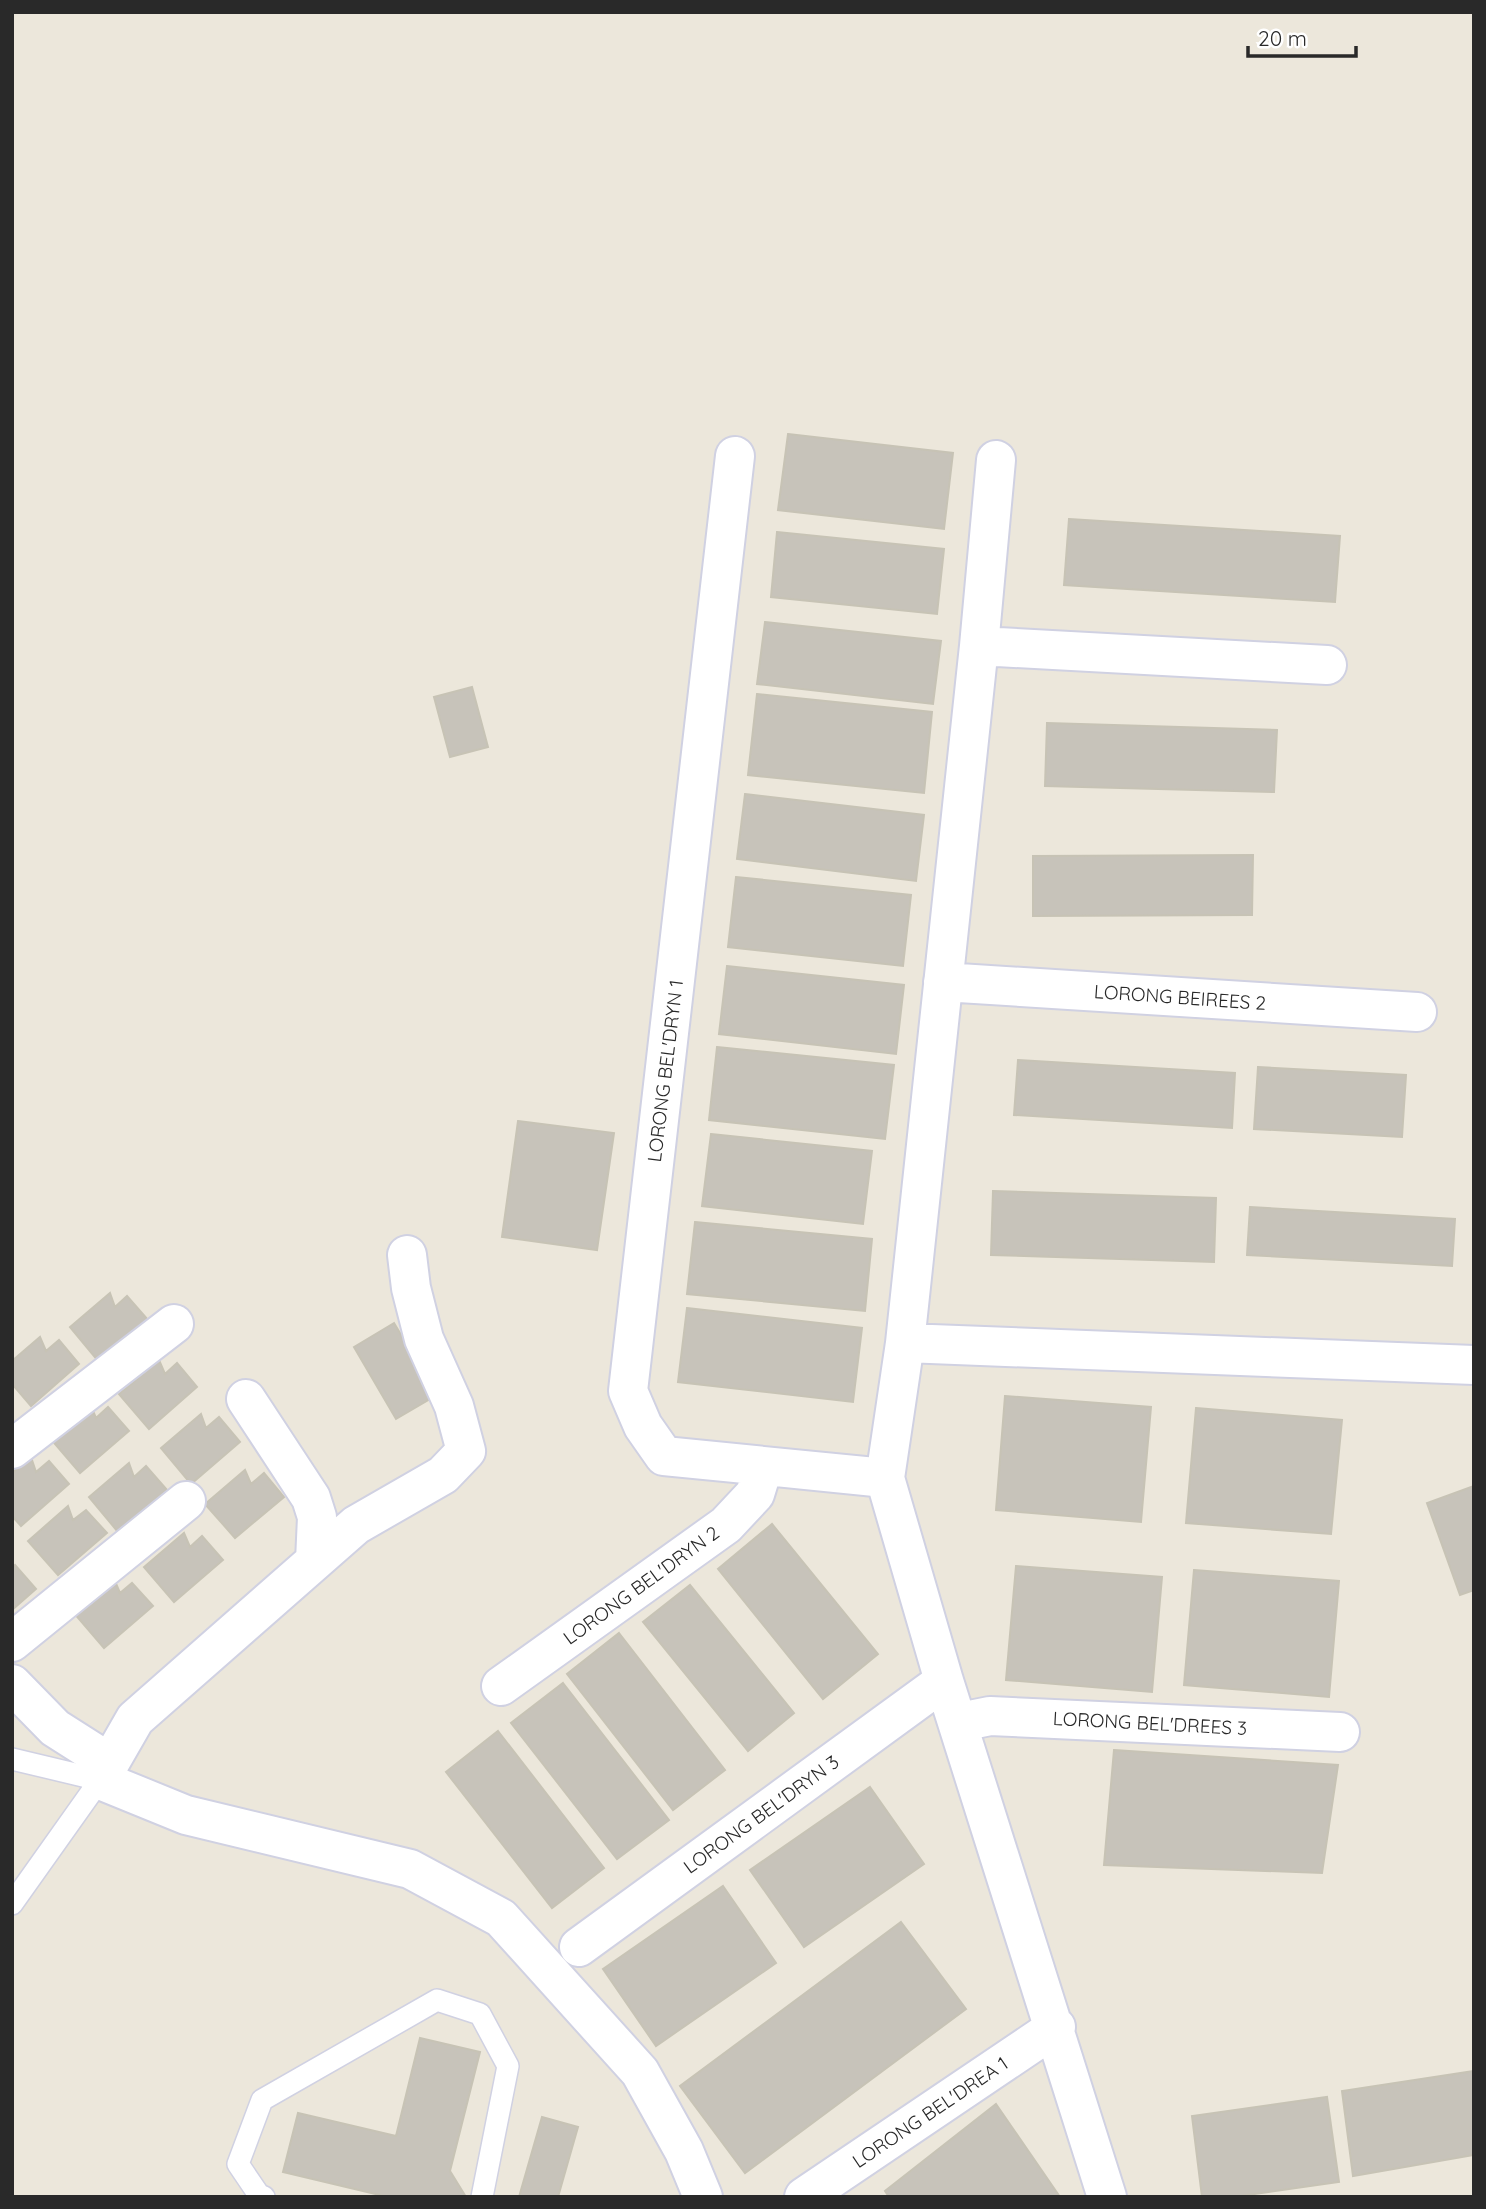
<svg xmlns="http://www.w3.org/2000/svg" width="1486" height="2209" viewBox="0 0 1486 2209" font-family="Quicksand,sans-serif">
<style>
.building{fill:#c7c3ba;stroke:#c7c3b5;stroke-width:2}
.lines{fill:none;stroke-linecap:round;stroke-linejoin:round}
.lane-casing{stroke:#d0d1e2;stroke-width:24}
.street-casing{stroke:#d0d1e2;stroke-width:42}
.lane{stroke:#fff;stroke-width:21}
.street{stroke:#fff;stroke-width:38}
.labels{text-anchor:middle;stroke-width:7;stroke-linejoin:round;paint-order:stroke}
.street-label{font-size:19px;fill:#292929;stroke:#fff}
</style>
<rect width="100%" height="100%" fill="#ece7db"/>
<path class="building" d="M788,434l165,19 -9,76 -166,-19z
M1069,519l271,17 -5,66 -271,-17z
M777,532l167,17 -7,65 -166,-17z
M765,622l176,19 -8,63 -176,-20z
M472,687l16,60 -38,10 -16,-60z
M757,694l175,18 -8,81 -176,-18z
M1047,723l230,7 -3,62 -229,-6z
M745,794l179,21 -8,66 -179,-22z
M1253,855l-1,60 -219,1v-60z
M736,877l175,18 -8,71 -175,-19z
M727,966l177,19 -8,69 -177,-20z
M717,1047l177,18 -9,74 -176,-19z
M1018,1060l217,13 -3,55 -218,-13z
M1258,1067l148,8 -4,62 -148,-8z
M518,1121l96,12 -17,117 -95,-13z
M711,1134l161,17 -9,73 -161,-18z
M993,1191l223,7 -2,64 -223,-7z
M1250,1207l205,12 -3,47 -205,-11z
M695,1222l177,17 -7,72 -178,-17z
M110,1293l5,14 12,-11 21,24 -49,42 -29,-35z
M687,1308l175,20 -9,74 -175,-20z
M394,1323l43,72 -41,24 -42,-72z
M40,1337l6,14 13,-11 20,24 -48,42 -19,-22v-23z
M159,1360l6,14 12,-11 20,24 -48,42 -30,-35z
M1005,1396l146,11 -10,115 -145,-12z
M90,1404l6,14 12,-11 21,24 -49,42 -30,-35z
M1196,1408l146,12 -11,114 -145,-11z
M201,1414l5,14 13,-11 21,25 -49,42 -30,-36z
M31,1457l5,15 13,-11 20,23 -48,42 -9,-10v-43z
M129,1463l5,14 12,-11 21,24 -49,42 -29,-35z
M245,1470l6,14 13,-11 20,24 -49,41 -30,-34z
M1474,1486v104l-14,5 -33,-92z
M68,1506l5,14 13,-10 21,23 -49,42 -30,-34z
M772,1524l106,130 -55,45 -105,-130z
M184,1533l6,14 12,-11 21,24 -49,42 -30,-35z
M15,1565l21,24 -24,21v-42z
M1016,1566l146,11 -10,115 -146,-12z
M1194,1570l145,11 -10,116 -145,-12z
M114,1579l6,14 12,-10 21,23 -49,42 -30,-35z
M690,1585l104,128 -46,38 -105,-129z
M619,1633l106,137 -52,40 -106,-136z
M563,1683l106,137 -52,39 -106,-136z
M498,1731l106,137 -52,40 -106,-136z
M1114,1750l224,15 -16,108 -218,-8z
M870,1787l54,77 -120,83 -54,-77z
M723,1886l53,77 -120,83 -53,-77z
M901,1922l65,87 -221,164 -65,-87z
M420,2038l60,14 -30,119 16,26h-78l-105,-25 15,-59 98,23z
M1474,2071v84l-121,21 -11,-85z
M1327,2097l12,85 -105,15h-32l-10,-81z
M996,2104l64,93h-171l-4,-6z
M542,2117l36,10 -20,70h-39z"/>
<g class="lines">
<defs>
<path id="lane" d="M12,1759l88,21 -88,124
M264,2197l-5,-2 -21,-31 24,-64 175,-100 43,14 28,52 -26,131"/>
<path id="street" d="M735,456l-107,935 15,35 21,30 221,22
M996,460l-17,186 -74,697 -20,135 59,203 163,516
M979,646l348,19
M943,982l474,30
M407,1255l4,33 13,51 30,67 12,45 -23,24 -87,50 -221,194 -35,61 86,35 224,54 91,49 139,154 44,79 19,46
M905,1343l569,22
M246,1399l65,99 6,19 -2,44
M12,1449l162,-125
M12,1642l174,-141
M12,1684l43,44 55,35
M501,1686l225,-161 29,-31 8,-26
M960,1722l30,-6 350,16
M579,1947l365,-266
M804,2197l252,-170"/>
</defs>
<use href="#lane" class="lane-casing"/>
<use href="#street" class="street-casing"/>
<use href="#lane" class="lane"/>
<use href="#street" class="street"/>
</g>
<g class="labels">
<g class="street-label">
<text transform="translate(1180 997) rotate(4)" y="7">LORONG BEIREES 2</text>
<text transform="translate(665 1071) rotate(-83)" y="7">LORONG BEL'DRYN 1</text>
<text transform="translate(641 1585) rotate(-36)" y="7">LORONG BEL'DRYN 2</text>
<text transform="translate(1150 1723) rotate(3)" y="7">LORONG BEL'DREES 3</text>
<text transform="translate(761 1814) rotate(-36)" y="7">LORONG BEL'DRYN 3</text>
<text transform="translate(930 2112) rotate(-34)" y="7">LORONG BEL'DREA 1</text>
</g>
</g>
<rect width="1486" height="2209" fill="none" stroke="#292929" stroke-width="28"/>
<path d="M1248 46v10h108v-10" fill="none" stroke="#292929" stroke-width="3.5"/>
<text x="1258" y="46" font-size="21" fill="#292929" stroke="#ffffff" stroke-width="5" paint-order="stroke">20 m</text>
</svg>
